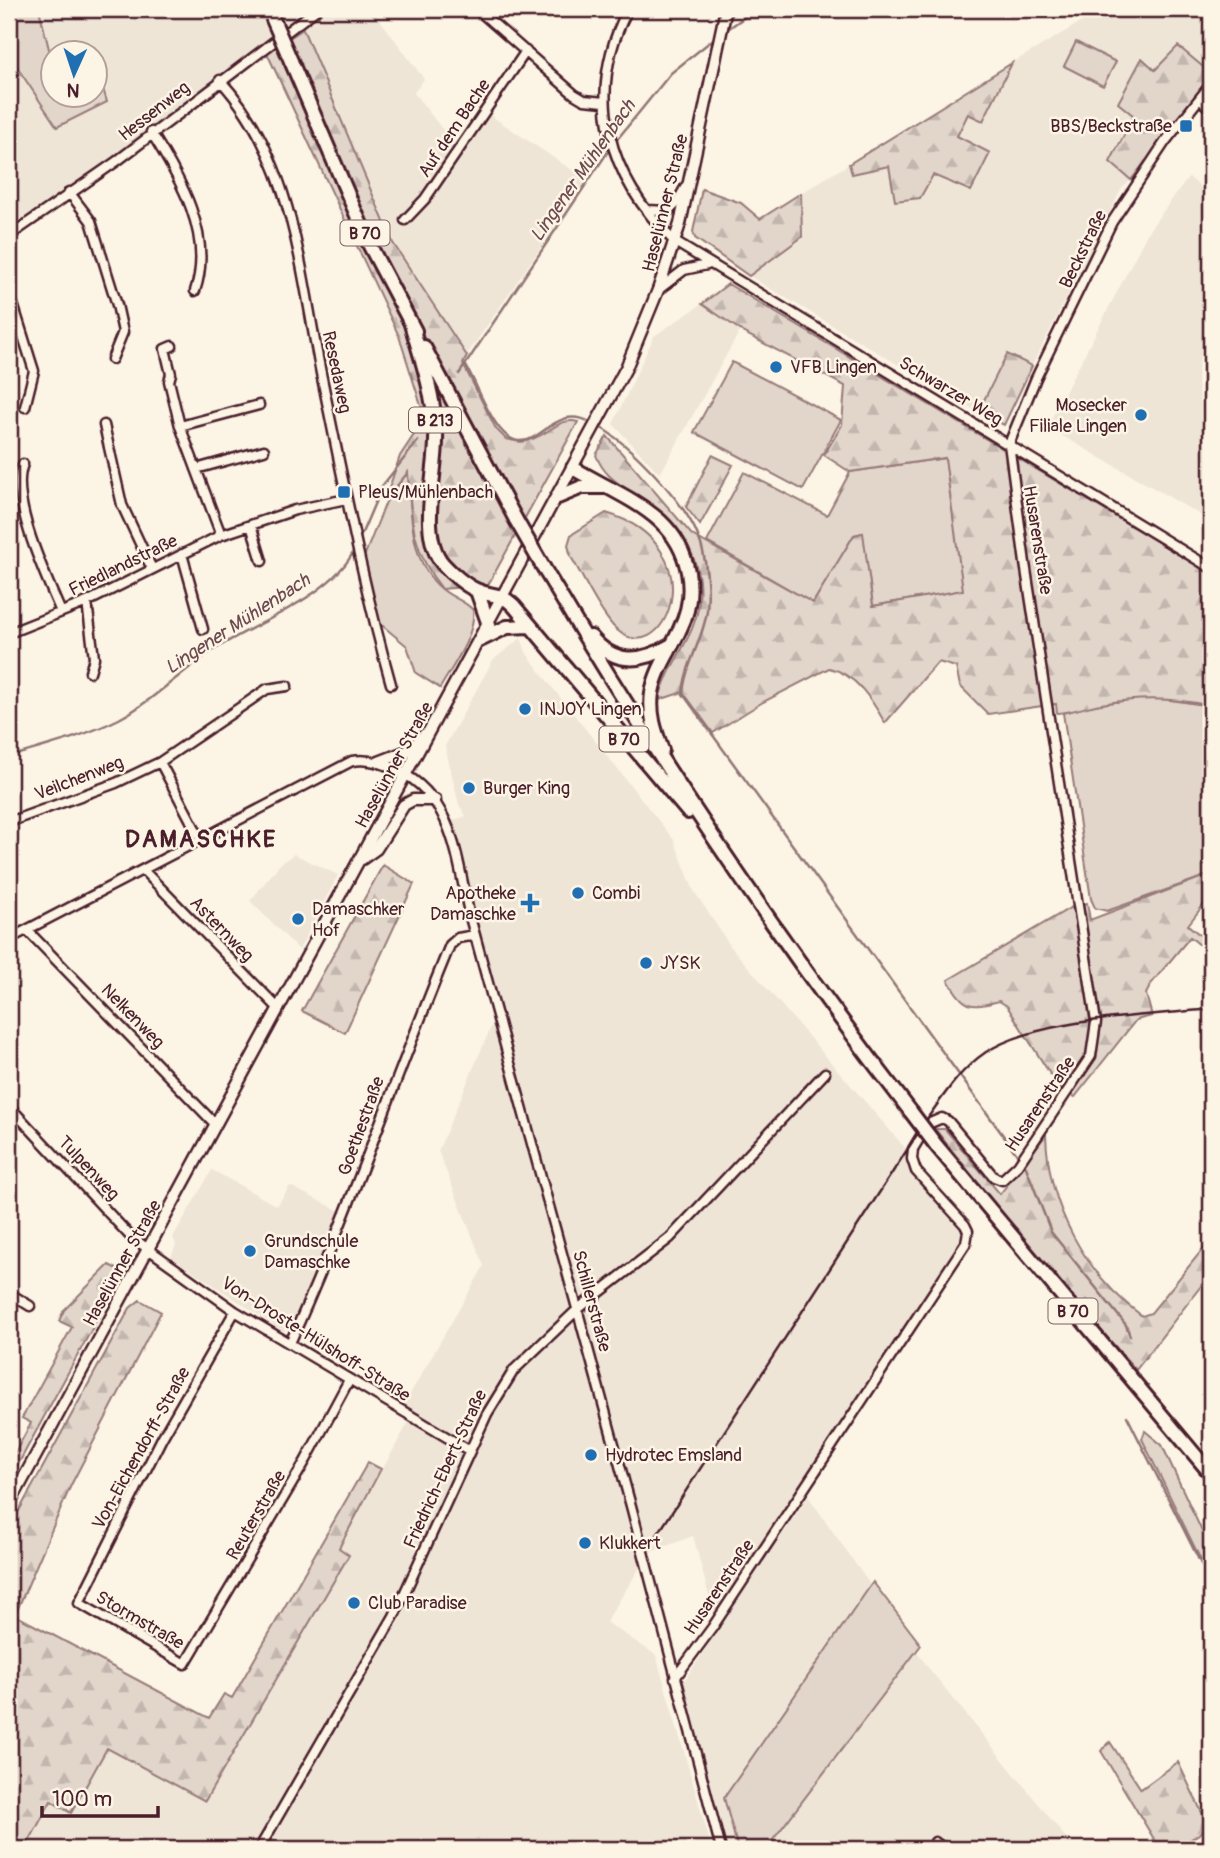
<svg xmlns="http://www.w3.org/2000/svg" width="1220" height="1858" viewBox="0 0 1220 1858" font-family="Pangolin,sans-serif">
<style>
.built{fill:#eee5d7}
.green{fill:#e2d5ca;stroke:#967a7a;stroke-width:2}
.forest{fill:url(#forest-firs);stroke:#967a7a;stroke-width:2}
.lines{fill:none;stroke-linecap:round;stroke-linejoin:round}
.stream{stroke:#917474;stroke-width:2.5}
.minor-casing{stroke:#4a1f2b;stroke-width:13}
.tertiary-casing{stroke:#4a1f2b;stroke-width:15}
.primary-casing{stroke:#4a1f2b;stroke-width:18}
.minor{stroke:#fcf5e5;stroke-width:8}
.tertiary{stroke:#fcf5e5;stroke-width:10}
.primary{stroke:#fcf5e5;stroke-width:12}
.rail{stroke:#4a1f2b;stroke-width:2.5}
.primary-bridge-casing{stroke:#4a1f2b;stroke-width:18;stroke-linecap:butt}
.primary-bridge{stroke:#fcf5e5;stroke-width:12}
.poi-dot{fill:#1f6fb2;stroke:#fcf5e5;stroke-width:2.5}
.labels{text-anchor:middle;stroke-width:5;stroke-linejoin:round;paint-order:stroke}
.shield{fill:#fcf5e5;stroke:#7f5f63;stroke-width:2}
.shield-label{font-size:16px;font-weight:bold;fill:#4a1f2b}
.street-label{font-size:18px;fill:#4a1f2b;stroke:#fcf5e5}
.poi-label{font-size:18px;fill:#4a1f2b;stroke:#fcf5e5;text-anchor:start}
.water-label{font-size:19px;font-style:italic;fill:#6d4950;stroke:#fcf5e5}
.district-label{font-size:24px;font-weight:bold;letter-spacing:2px;fill:#4a1f2b;stroke:#fcf5e5}
</style>
<defs>
<pattern id="forest-firs" width="22" height="20" patternUnits="userSpaceOnUse" patternTransform="scale(1.75)"><rect width="22" height="20" fill="#e2d5ca"/><path d="M5 1l3.5 6h-7zM16 11l3.5 6h-7z" fill="#c3b6ae"/></pattern>
</defs>
<rect width="100%" height="100%" fill="#fcf5e5"/>
<filter id="ink" filterUnits="userSpaceOnUse"><feTurbulence type="fractalNoise" baseFrequency=".0143" numOctaves="2"/><feDisplacementMap in="SourceGraphic" scale="14" xChannelSelector="R" yChannelSelector="G"/><feConvolveMatrix kernelMatrix="1 2 1 2 8 2 1 2 1" color-interpolation-filters="sRGB"/></filter>
<g filter="url(#ink)">
<path class="built" d="M39,9h333l52,70 -10,14 44,56 26,-38 103,69 -120,175 -73,-113 -91,-216 -39,26 -255,188v-185l48,72 50,-25 -13,-50 -4,-6 -40,8z
M1103,9h108v58l-3,4 -29,-24 -24,23 -13,-12 -24,45 16,12 -24,47 21,18 -9,8 -90,178 -25,-12 -29,58 -229,-136 53,-39 -1,-44 48,-29 3,10 37,-8 44,9 35,-62 15,8 29,-58z
M1189,177l22,19v325l-164,-94 102,-197z
M702,304l39,25 -81,145 -47,-50 41,-88z
M521,638l6,16 25,33 122,153 20,51 37,56 175,202 4,13 50,61 4,8 -3,15 -247,369 -21,-79 -44,17 -43,69 50,33 56,194h-687l26,-48 20,12 36,-66 98,54 144,-246 -11,-6 74,-133 -10,-8 82,-142 -46,-115 55,-129 -45,-200 18,-6 -7,-11 -14,-59 48,-86z
M294,854l44,21 -39,75 -49,-49 30,-37z
M212,1170l65,36 13,-20 50,25 -28,73 -24,45 -5,2 -112,-74 5,-12 -3,-8z
M808,1496l119,170 148,183h-349l-44,-165z"/>
<path class="green" d="M9,9h30l11,44h2v41h42l1,-32 12,40 -50,25 -48,-72z
M1076,42l40,20 -13,24 -39,-20z
M732,362l109,58 -38,70 -109,-58z
M945,458l19,132 -91,16 -11,-73 -8,2 -41,68 -106,-61 37,-70 83,43 23,-43z
M408,472c3,38 1,91 34,117 10,9 22,11 31,21 3,25 -21,57 -33,78l-24,-15 -9,-27 -29,-24 -14,-65 22,-55z
M1151,697l60,9v168l-104,37 -12,-3 -4,-9 -28,-186 15,-6z
M1145,1431l17,14 49,106v30l-69,-142z
M873,1582l48,63 -155,204h-28l-14,-51z"/>
<path class="forest" d="M303,29l90,214 74,113 -4,8 33,65 10,10c39,10 46,-24 72,-17l-90,163 -46,4c-30,-37 -31,-71 -34,-117l-23,28 15,-44 25,-38 -26,-82 -132,-283z
M1178,46l30,25 1,9 -78,100 -21,-18 24,-46 -16,-13 24,-45 13,12z
M1012,63l-29,58 -15,-7 -11,22 33,17 -19,38 -38,-16 -13,23 -25,3 -6,-35 -37,8 -3,-10z
M702,189l39,14 19,16 41,-26 1,44 -53,39 -54,-38 -2,-6z
M728,284l483,290v132c-38,-9 -72,-9 -110,-2 -14,2 -30,9 -44,9l-1,-9 -68,10 -28,-28 -4,-19 -18,-5 -53,61c-13,-23 -29,-49 -56,-55l-66,34 -50,31 -30,-41 -24,8c8,-36 37,-62 40,-99 5,-52 -28,-82 -67,-108 -16,-11 -29,-19 -36,-38l11,-19 85,99 121,68 41,-68 9,-2 10,73 90,-16 -18,-132 -95,14 -26,-17 18,-30 3,-39 -99,-52 -44,-30z
M1007,354l25,12 -28,59 -26,-13z
M712,455l21,10 -33,60 -14,-18z
M606,513c113,33 57,167 7,113 -17,-19 -29,-48 -42,-69l-3,-12 3,-10z
M383,865l31,19 -69,149 -43,-22z
M1211,874v21l-23,30 23,19v10l-21,-17 -39,47 -5,10 6,22 -16,4 -61,77 -16,-9 -52,-82 -8,-5c-30,8 -34,7 -51,-21l122,-72 17,-5 3,17z
M935,1129h10l55,65 46,-59c2,71 39,139 96,181l9,-3 60,-74v34l-75,97 -90,-102z
M109,1265l14,7 -114,209v-17l22,-41 -9,-5 50,-91 -13,-6 5,-11z
M140,1300l21,12 -90,173 -56,130 194,103 15,-24 8,4 136,-236 13,7 -42,79 10,7 -144,246 -98,-53 -36,65 -20,-12 -26,48h-16v-320l121,-221z
M1110,1742l31,47 37,-27 27,57 6,-3v10l-35,23h-16l-59,-98z"/>
<g class="lines">
<path class="stream" d="M725,31l31,-22
M615,142l56,-69 45,-36
M466,366c11,19 20,46 34,63 34,40 48,-31 92,-6
M459,374l152,-227
M598,426c32,18 87,76 100,110 9,22 11,53 9,75 -4,29 -22,54 -24,83l343,473 25,65 75,93 4,11
M359,540l23,-54 36,-45
M9,757c37,-11 76,-21 110,-38 32,-17 61,-46 90,-66 44,-30 122,-55 146,-104
M1127,1416l84,168"/>
<defs>
<path id="minor" d="M477,9l97,85 10,6 20,2
M628,9c-44,85 -21,168 47,233l536,326
M220,80c76,82 81,200 103,303 21,101 40,202 68,301
M1199,99l12,10
M151,132c29,46 63,104 44,159
M69,192l22,29 26,84 6,27 -11,27
M647,210l21,1 8,-7 10,-18
M405,220l20,-21 101,-148
M9,236l108,-75 200,-152
M658,290l26,-20 23,-5
M9,291l25,80 -9,36
M172,346l-7,3 6,25 -2,7 11,45 41,109
M104,425l18,80 30,64
M180,426l79,-21
M23,464c-14,35 23,113 38,148
M196,469l68,-19
M251,525l11,36
M182,554l21,75
M87,602l7,56 -4,14
M9,633l78,-31 134,-67 74,-25 51,-11
M160,762l41,78
M9,822l107,-39 44,-21 107,-73 20,-3
M143,870l136,139
M27,930l189,195
M9,939l343,-178c17,-3 32,2 47,10 56,28 58,91 71,146l161,589 90,343
M9,1106l121,130 105,75 235,140
M9,1293l21,13
M235,1311l-73,127 -83,165 106,61 121,-204 43,-80
M290,1343c59,-130 105,-265 160,-398l8,-7 17,-3
M675,1678l37,-50 254,-385 2,-12 -3,-6 -49,-54 -4,-12 1,-10 15,-25 14,-6 6,3 46,56 8,3 16,-15 73,-109 5,-34 -71,-459 -16,-119 27,-66 76,-156 53,-80 46,-58
M935,1842l9,7
M259,1849l135,-233 93,-202 27,-44 64,-61 92,-71 155,-165"/>
<path id="tertiary" d="M379,762l31,-12 15,-16
M362,859l14,-10 28,-44 9,-5h22
M9,1505l617,-1137 32,-78 22,-66 46,-215"/>
<path id="primary" d="M291,61l79,185 45,85
M411,324c11,36 23,72 25,109 2,37 -19,101 7,131 8,9 22,21 33,26 17,8 23,1 38,16l174,206
M424,347l92,173
M573,468c28,17 63,31 87,53 30,28 38,72 20,108 -9,21 -24,40 -28,64 -3,21 3,38 10,57
M558,497l24,-10h22
M546,572c111,187 232,368 365,540
M477,591l12,34
M591,637c23,28 50,26 79,9
M480,640l27,-13 22,-1
M936,1145l275,329"/>
</defs>
<use href="#minor" class="minor-casing"/>
<use href="#tertiary" class="tertiary-casing"/>
<use href="#primary" class="primary-casing"/>
<use href="#minor" class="minor"/>
<use href="#tertiary" class="tertiary"/>
<use href="#primary" class="primary"/>
<path class="rail" d="M654,1540l275,-424c17,-24 32,-47 57,-64 53,-34 161,-36 225,-43"/>
<defs>
<path id="primary-bridge" d="M272,17l19,44
M516,520l30,52
M911,1112l25,33"/>
</defs>
<use href="#primary-bridge" class="primary-bridge-casing"/>
<use href="#primary-bridge" class="primary-bridge"/>
</g>
</g>
<g class="poi-dot">
<rect x="1179" y="119" width="14" height="14" rx="3.5"/>
<circle cx="776" cy="367" r="7"/>
<circle cx="1141" cy="415" r="7"/>
<rect x="337" y="485" width="14" height="14" rx="3.5"/>
<circle cx="525" cy="709" r="7"/>
<circle cx="469" cy="788" r="7"/>
<circle cx="578" cy="893" r="7"/>
<path d="M526.5 892.5h7v7h7v7h-7v7h-7v-7h-7v-7h7z"/>
<circle cx="298" cy="919" r="7"/>
<circle cx="646" cy="963" r="7"/>
<circle cx="250" cy="1251" r="7"/>
<circle cx="591" cy="1455" r="7"/>
<circle cx="585" cy="1543" r="7"/>
<circle cx="354" cy="1603" r="7"/>
</g>
<g class="labels">
<g class="shield">
<rect x="340.5" y="220.5" width="49" height="25" rx="5"/>
<rect x="409" y="407.5" width="52" height="25" rx="5"/>
<rect x="599.5" y="726.5" width="49" height="25" rx="5"/>
<rect x="1048.5" y="1298.5" width="49" height="25" rx="5"/>
</g>
<g class="shield-label">
<text x="365" y="239">B 70</text>
<text x="435" y="426">B 213</text>
<text x="624" y="745">B 70</text>
<text x="1073" y="1317">B 70</text>
</g>
<g class="street-label">
<text transform="translate(154 111) rotate(-38)" y="6">Hessenweg</text>
<text transform="translate(454 128) rotate(-56)" y="6">Auf dem Bache</text>
<text transform="translate(665 203) rotate(-76)" y="6">Haselünner Straße</text>
<text transform="translate(1083 249) rotate(-64)" y="6">Beckstraße</text>
<text transform="translate(337 372) rotate(78)" y="6">Resedaweg</text>
<text transform="translate(951 391) rotate(31)" y="6">Schwarzer Weg</text>
<text transform="translate(1038 540) rotate(81)" y="6">Husarenstraße</text>
<text transform="translate(123 565) rotate(-26)" y="6">Friedlandstraße</text>
<text transform="translate(394 765) rotate(-61)" y="6">Haselünner Straße</text>
<text transform="translate(79 778) rotate(-21)" y="6">Veilchenweg</text>
<text transform="translate(222 929) rotate(46)" y="6">Asternweg</text>
<text transform="translate(133 1016) rotate(46)" y="6">Nelkenweg</text>
<text transform="translate(1040 1104) rotate(-56)" y="6">Husarenstraße</text>
<text transform="translate(361 1126) rotate(-70)" y="6">Goethestraße</text>
<text transform="translate(89 1168) rotate(47)" y="6">Tulpenweg</text>
<text transform="translate(122 1263) rotate(-61)" y="6">Haselünner Straße</text>
<text transform="translate(592 1301) rotate(75)" y="6">Schillerstraße</text>
<text transform="translate(316 1339) rotate(32)" y="6">Von-Droste-Hülshoff-Straße</text>
<text transform="translate(141 1448) rotate(-61)" y="6">Von-Eichendorff-Straße</text>
<text transform="translate(445 1469) rotate(-65)" y="6">Friedrich-Ebert-Straße</text>
<text transform="translate(256 1515) rotate(-60)" y="6">Reuterstraße</text>
<text transform="translate(719 1587) rotate(-56)" y="6">Husarenstraße</text>
<text transform="translate(140 1620) rotate(30)" y="6">Stormstraße</text>
</g>
<g class="poi-label">
<text x="1172" y="132" text-anchor="end">BBS/Beckstraße</text>
<text x="790" y="373">VFB Lingen</text>
<text x="1127" y="411" text-anchor="end">Mosecker<tspan x="1127" dy="21">Filiale Lingen</tspan></text>
<text x="358" y="498">Pleus/Mühlenbach</text>
<text x="539" y="715">INJOY Lingen</text>
<text x="483" y="794">Burger King</text>
<text x="516" y="899" text-anchor="end">Apotheke<tspan x="516" dy="21">Damaschke</tspan></text>
<text x="592" y="899">Combi</text>
<text x="312" y="915">Damaschker<tspan x="312" dy="21">Hof</tspan></text>
<text x="660" y="969">JYSK</text>
<text x="264" y="1247">Grundschule<tspan x="264" dy="21">Damaschke</tspan></text>
<text x="605" y="1461">Hydrotec Emsland</text>
<text x="599" y="1549">Klukkert</text>
<text x="368" y="1609">Club Paradise</text>
</g>
<g class="water-label">
<text transform="translate(582 170) rotate(-55)" y="7">Lingener Mühlenbach</text>
<text transform="translate(237 623) rotate(-33)" y="7">Lingener Mühlenbach</text>
</g>
<g class="district-label">
<text x="201" y="847">DAMASCHKE</text>
</g>
</g>
<rect width="1220" height="1858" fill="none" stroke="#fcf5e5" stroke-width="35"/>
<rect x="18" y="18" width="1185" height="1823" fill="none" stroke="#4a1f2b" stroke-width="2.5" filter="url(#ink)"/>
<g transform="translate(74 74) rotate(183)"><circle r="33" fill="#fcf5e5" stroke="#b59f9b" stroke-width="2"/>
<path d="M0-5L12 26L0 18L-12 26Z" fill="#1f6fb2"/>
<text y="-10" font-size="19" font-weight="bold" text-anchor="middle" fill="#4a1f2b">N</text>
</g>
<path d="M42 1806v10h116v-10" fill="none" stroke="#4a1f2b" stroke-width="3.5"/>
<text x="52" y="1806" font-size="21" fill="#4a1f2b" stroke="#fcf5e5" stroke-width="5" paint-order="stroke">100 m</text>
</svg>
